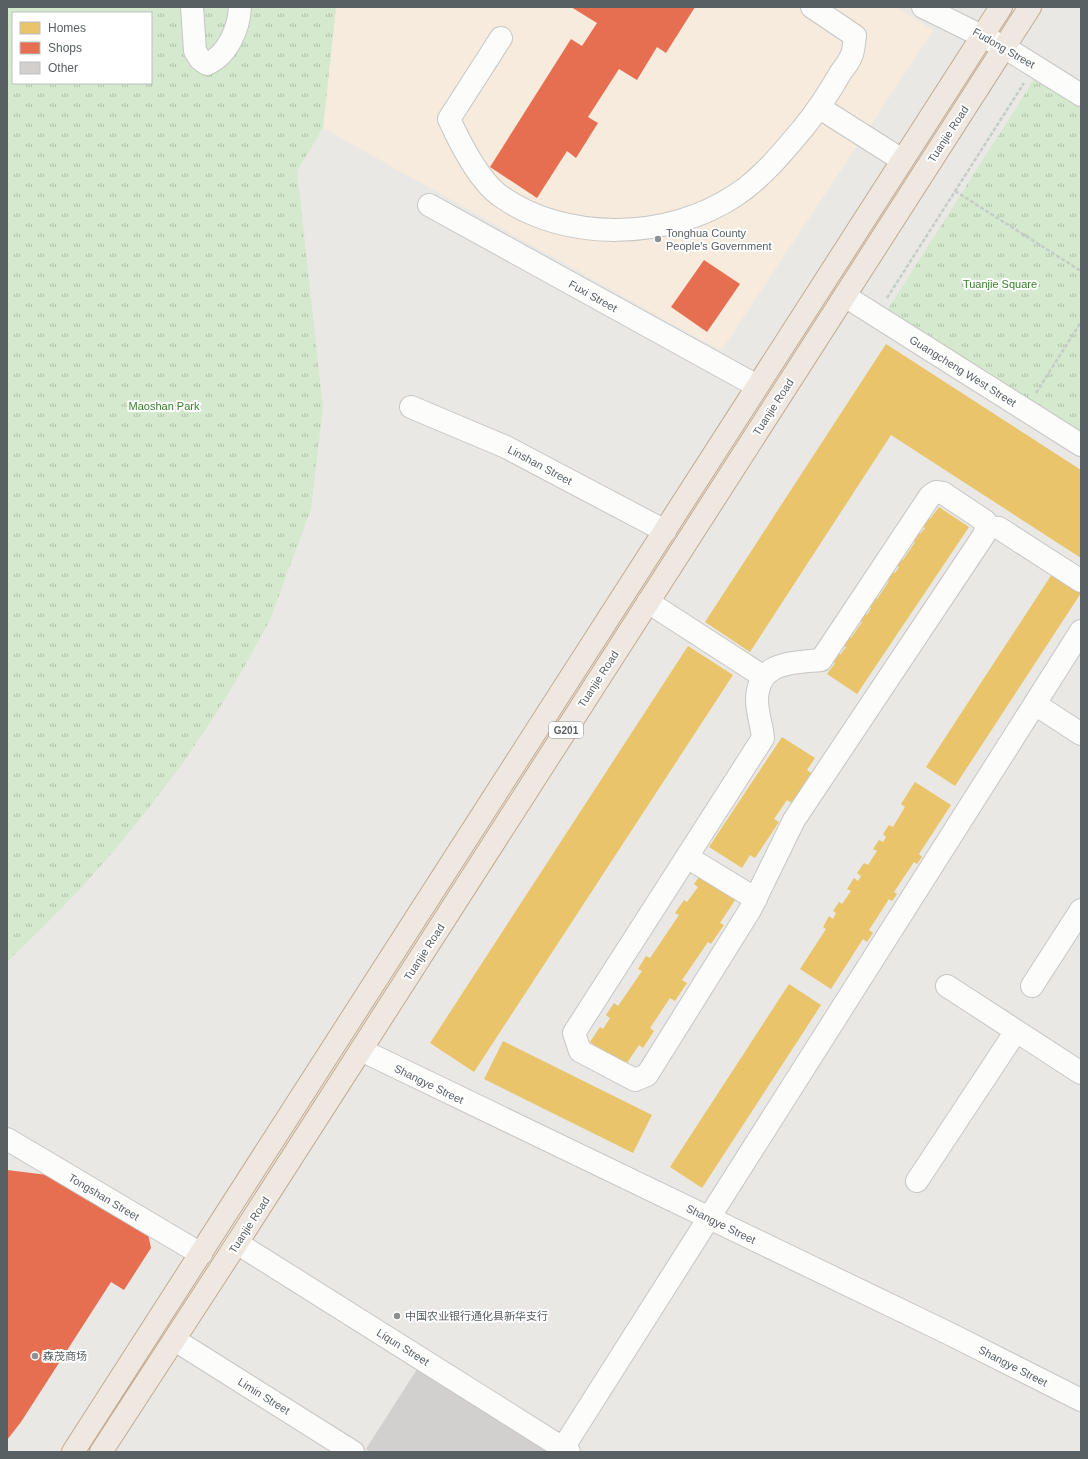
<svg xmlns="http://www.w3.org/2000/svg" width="1088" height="1459" viewBox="0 0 1088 1459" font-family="Helvetica,'Noto Sans SC',sans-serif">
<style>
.commercial{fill:#f6ebdc}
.grass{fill:url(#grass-tufts);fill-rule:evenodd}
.homes{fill:#e9c46a}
.shops{fill:#e76f51}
.building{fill:#d2d0ce}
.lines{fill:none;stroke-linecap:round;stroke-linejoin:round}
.minor-casing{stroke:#c6c6c5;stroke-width:24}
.highway-casing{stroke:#c2aa92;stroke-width:24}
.path{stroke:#c5cdc7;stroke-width:2.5;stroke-dasharray:4 2;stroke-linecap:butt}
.minor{stroke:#fcfcfb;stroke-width:22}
.highway{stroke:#eee8e0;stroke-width:22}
.poi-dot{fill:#8c9090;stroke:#fff;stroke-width:1.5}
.labels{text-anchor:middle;stroke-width:4;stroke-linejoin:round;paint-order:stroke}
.shield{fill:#fff;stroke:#8b9092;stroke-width:1}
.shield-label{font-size:10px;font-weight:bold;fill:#596063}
.street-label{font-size:11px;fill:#596063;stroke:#fff}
.poi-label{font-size:11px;fill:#596063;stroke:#fff;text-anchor:start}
.park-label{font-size:11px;fill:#37822b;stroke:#fff}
</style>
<defs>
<pattern id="grass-tufts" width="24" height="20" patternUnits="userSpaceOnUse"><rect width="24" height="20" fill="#d4e9cd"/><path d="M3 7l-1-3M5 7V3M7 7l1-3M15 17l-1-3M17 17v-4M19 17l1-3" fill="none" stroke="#afc0aa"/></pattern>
</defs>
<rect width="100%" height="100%" fill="#eae8e4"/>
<path class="commercial" d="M336,7h559l39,23 -213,321 -398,-223z"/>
<path class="grass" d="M7,7h329l-13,121 -26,43 26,236 -12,102 -41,111 -27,49 -29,48 -32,47 -34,45 -35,43 -35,39 -36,37 -35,34zM13,13h138v70h-138z
M1035,78l46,29v325l-193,-123z"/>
<path class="homes" d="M886,344l195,126v88l-190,-123 -141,217 -45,-30z
M939,507l30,20 -112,167 -30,-20 8,-11 -4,-3 6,-8 3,3 6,-8 -4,-2 6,-9 3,2 11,-16 -3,-2 4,-8 4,3 4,-7 -3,-2 6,-9 3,2 12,-18 -3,-2 5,-9 4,3 4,-6 -4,-2 5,-7 3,2 12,-18 -3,-2 5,-8 3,2 5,-6 -4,-2 6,-9 3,2z
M1052,574l29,19 -126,193 -29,-19z
M688,646l45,29 -259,397 -44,-29z
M782,737l33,21 -8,12 4,3 -19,30 -5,-3 -13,19 5,3 -24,36 -5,-3 -8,13 -33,-21z
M915,782l36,23 -32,49 3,3 -5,7 -3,-2 -20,30 3,2 -5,7 -3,-2 -20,31 4,3 -6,9 -4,-3 -32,50 -31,-20 26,-40 -3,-2 6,-11 4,3 3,-6 -3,-2 6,-9 3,2 9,-13 -4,-2 7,-11 4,3 3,-5 -4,-3 7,-10 4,2 9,-14 -4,-2 6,-9 4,2 3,-5 -3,-3 6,-9 4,2 12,-20 -4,-3z
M702,873l35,24 -17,26 4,2 -13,19 -3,-2 -26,38 5,3 -12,18 -5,-3 -20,30 4,3 -11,17 -4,-3 -14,21 -35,-24 10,-15 3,2 7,-11 -4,-3 8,-12 4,3 24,-35 -4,-2 8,-13 4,2 29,-43 -4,-2 9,-13 3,2 11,-15 -4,-3z
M789,984l32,21 -119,183 -32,-21z
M503,1041l149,74 -19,38 -149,-74z"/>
<path class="shops" d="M571,7h124l-29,46 -9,-6 -20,33 -18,-11 -31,48 10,6 -22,35 -9,-7 -30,47 -47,-31 81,-128 11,7 15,-23z
M704,260l36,24 -33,48 -36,-25z
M7,1170l49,6 91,53 4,19 -27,42 -13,-8 -90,140 -14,18z"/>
<path class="building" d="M419,1366l136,86h-185l-4,-3z"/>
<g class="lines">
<defs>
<path id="minor" d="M192,7l3,44 5,8 7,5c21,-9 32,-36 33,-57
M923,7l81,40 77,48
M501,38l-52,81c10,22 30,61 50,76 66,48 170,45 237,0 26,-17 48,-44 68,-68 14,-17 26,-36 37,-55 4,-5 9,-12 11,-18 2,-6 2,-12 3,-18l-43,-29
M820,108l82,52
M429,205l328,181
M845,296l236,149
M411,407l95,40 159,84
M936,492l7,1 42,28 1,6 -2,8 -190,285 -44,90 -103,165 -12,5 -55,-29 -6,-18 189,-295c-1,-11 -6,-27 -6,-37 0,-40 35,-38 64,-41l109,-164z
M986,527l13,1 82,53
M648,602l116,75
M1035,704l46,30
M687,857l69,42
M947,986l134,87
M1032,986l49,-76
M361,1050l587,283 133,67
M7,1139l194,115
M917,1181l99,-150
M237,1243l332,209
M175,1340l178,112
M563,1448l518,-817"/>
<path id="highway" d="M73,1452l928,-1445
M101,1452l136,-209 793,-1236"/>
</defs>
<use href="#minor" class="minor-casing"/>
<use href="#highway" class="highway-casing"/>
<path class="path" d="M955,191l126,80
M887,298l137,-215
M1036,393l45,-71"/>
<use href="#minor" class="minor"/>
<use href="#highway" class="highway"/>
</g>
<g class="poi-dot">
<circle cx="658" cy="239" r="4"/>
<circle cx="397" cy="1316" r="4"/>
<circle cx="35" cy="1356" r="4"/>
</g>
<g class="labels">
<rect class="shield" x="549" y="722" width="34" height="16" rx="3"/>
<g class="shield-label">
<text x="566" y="734">G201</text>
</g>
<g class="street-label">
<text transform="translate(1004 48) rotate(30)" y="4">Fudong Street</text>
<text transform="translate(948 134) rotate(-57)" y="4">Tuanjie Road</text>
<text transform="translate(593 296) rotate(29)" y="4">Fuxi Street</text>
<text transform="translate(963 371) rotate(32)" y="4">Guangcheng West Street</text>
<text transform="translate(773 407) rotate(-57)" y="4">Tuanjie Road</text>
<text transform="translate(540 465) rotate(28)" y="4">Linshan Street</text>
<text transform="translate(598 679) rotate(-57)" y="4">Tuanjie Road</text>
<text transform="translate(424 952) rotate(-57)" y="4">Tuanjie Road</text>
<text transform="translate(429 1084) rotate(26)" y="4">Shangye Street</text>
<text transform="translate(104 1197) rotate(31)" y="4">Tongshan Street</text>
<text transform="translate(721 1224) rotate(26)" y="4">Shangye Street</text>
<text transform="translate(249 1225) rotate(-57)" y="4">Tuanjie Road</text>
<text transform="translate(403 1347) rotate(32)" y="4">Liqun Street</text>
<text transform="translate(1013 1366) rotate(27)" y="4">Shangye Street</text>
<text transform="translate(264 1396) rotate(32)" y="4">Limin Street</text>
</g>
<g class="poi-label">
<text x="666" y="237">Tonghua County<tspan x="666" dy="13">People's Government</tspan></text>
<text x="405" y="1320">中国农业银行通化县新华支行</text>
<text x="43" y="1360">森茂商场</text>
</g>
<g class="park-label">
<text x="1000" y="288">Tuanjie Square</text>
<text x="164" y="410">Maoshan Park</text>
</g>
</g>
<rect width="1088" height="1459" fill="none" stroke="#596063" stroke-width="16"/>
<rect x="12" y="12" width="140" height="72" fill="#ffffff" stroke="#bdbfc1"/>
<rect x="20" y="22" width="20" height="12" fill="#e9c46a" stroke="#bdbfc1"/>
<text x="48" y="32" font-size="12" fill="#596063">Homes</text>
<rect x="20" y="42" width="20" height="12" fill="#e76f51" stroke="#bdbfc1"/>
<text x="48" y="52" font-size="12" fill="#596063">Shops</text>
<rect x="20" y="62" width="20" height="12" fill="#d2d0ce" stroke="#bdbfc1"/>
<text x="48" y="72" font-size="12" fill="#596063">Other</text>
</svg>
